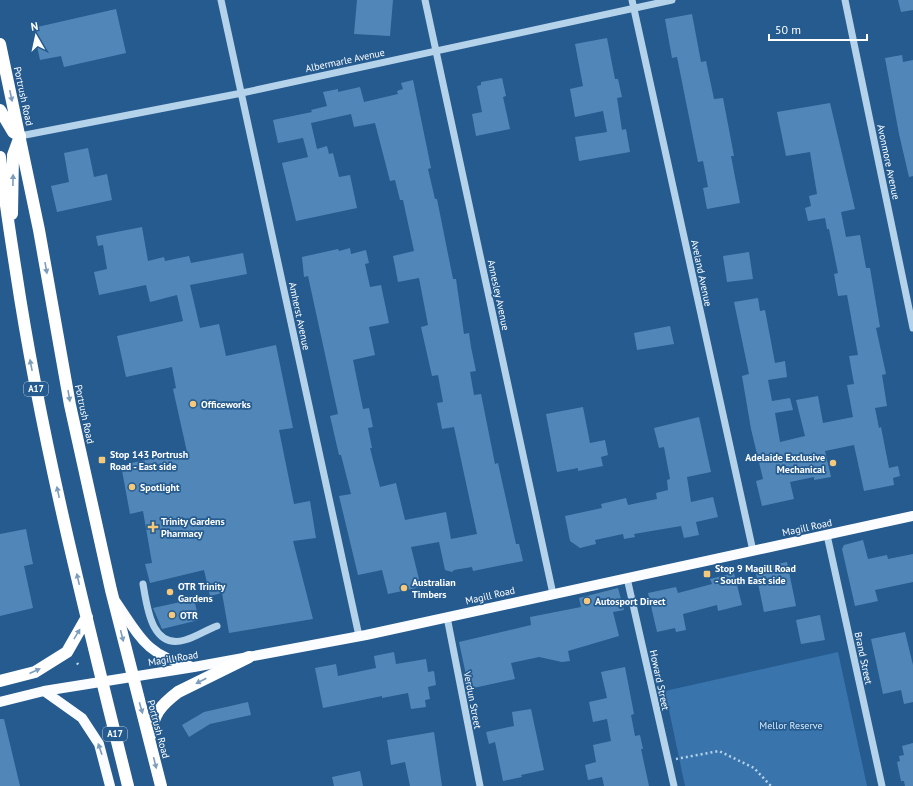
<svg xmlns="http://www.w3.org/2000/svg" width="913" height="786" viewBox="0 0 913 786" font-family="'PT Sans',sans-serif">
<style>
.green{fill:#3975ac}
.building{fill:#5187b8}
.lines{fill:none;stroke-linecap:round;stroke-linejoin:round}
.path{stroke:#b5d2eb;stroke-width:2.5;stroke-dasharray:2 3;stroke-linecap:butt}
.minor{stroke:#b5d2eb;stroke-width:7}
.major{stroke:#fafcff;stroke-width:10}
.highway{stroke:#fff;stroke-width:12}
.oneway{fill:#7c9dbc}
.oneway2{fill:#7a9bbc}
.poi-dot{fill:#f5c87a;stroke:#255b8f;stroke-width:1.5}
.labels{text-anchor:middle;stroke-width:3.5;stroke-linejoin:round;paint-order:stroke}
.shield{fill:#255b8f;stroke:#becedd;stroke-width:1}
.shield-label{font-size:9px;font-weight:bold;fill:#fff}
.street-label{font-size:10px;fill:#fff;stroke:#255b8f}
.poi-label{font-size:10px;font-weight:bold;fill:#fff;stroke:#255b8f;text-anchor:start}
.park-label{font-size:10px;fill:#daeaf9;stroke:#255b8f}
</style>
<rect width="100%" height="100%" fill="#255b8f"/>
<path class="green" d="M838,652l29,134h-182l-20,-95z"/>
<path class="building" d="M357,0h36l-3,36 -36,-2z
M898,0h15v10l-12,2z
M116,9l10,44 -62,14 -3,-11 -21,4 -7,-32z
M692,14l9,48 5,-1 8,38 9,-1 11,58h-3l9,47 -33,6 -4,-21 5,-1 -5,-26 -5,1 -21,-105 -5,1 -7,-39z
M607,38l8,41h3l4,18 -5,1 5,32 4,-1 4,23 -51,9 -4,-24 32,-5 -4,-21 -28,6 -5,-28 13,-3 -8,-42z
M902,55l1,7 10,-2v116l-4,1 -10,-43 -14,-76z
M502,78l4,18 -3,1 7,32 -34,7 -4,-22 10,-2 -5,-26 4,-1v-3z
M413,80l15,73 3,15 -3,1 7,30h2l16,80h3l8,55 5,-1 2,14 5,24 -6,1 4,23 7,-1 14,70 3,-1 18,81h3l4,17 -50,10 -1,-4 -18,3 -2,2 -7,-2 -6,-28 -28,5 10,40 -33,7 -6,-24 -24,5 -19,-79 12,-2 -10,-39h-2l-9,-39 8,-2 -30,-138 -4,1 -2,-20 36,-8 1,2 11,-3 1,6 15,-4 3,13 -4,1 5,23 11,-2 8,38 -20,4 6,28 -22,5 10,49 6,-1 4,19 -5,1 4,20h-2l10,39 16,-4 9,37 41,-8 5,27 26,-5 -23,-107 -12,2 -5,-26 6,-1 -5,-27 -6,1 -11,-49 7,-2 -9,-47 -21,4 -5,-26 21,-5 -11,-51h-3l-5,-20 -5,1 -15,-58 -21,4 -3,-13 -40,9 6,26 10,-3 2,8 4,-1 6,24 11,-2 7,33 -61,13 -14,-58 26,-6 -5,-19 -25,5 -5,-23 39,-8 -1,-2 16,-4 -4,-14 15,-3v3l22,-5 4,15 34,-8 -1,-3 6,-2 -2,-6z
M830,103l25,106 -14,3 5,25 14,-2 6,33h4l10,59 -4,1 10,46 -4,1 5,31 -12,2 4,20 2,-1 8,41 9,-2 2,10 -7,2 1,7 -30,6 -10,-46 -29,6 6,26 -17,3v-3l-24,5 4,17 -32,7 -6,-25 7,-2 -12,-50 -9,-53 7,-2 -15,-72 24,-4 2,13 5,-1 10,53 10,-2 2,16 -19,3 4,21 18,-3 3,12 -18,3 5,29 25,-6 -9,-36 22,-4 5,27 30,-6 -6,-32 7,-1 -5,-28 9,-1 -11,-60 -9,1 -4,-22 4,-1 -9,-44h-2l-2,-11 -17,3 -3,-13 6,-2 -2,-10 8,-2 -7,-42 -24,4 -9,-44z
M88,148l6,29 13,-3 5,26 -55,12 -6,-26 18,-4 -5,-29z
M142,227l6,34 16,-4 1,4 24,-5 2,7 52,-10 4,21 -57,11 10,43 19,-4 7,32 50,-11 17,83 -14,2 15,74 16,-3 6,37 -23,3 20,78 -84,14 -7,-40 -12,3 -6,-26 -54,13 -5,-19 7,-1 -9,-52 -13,3 -9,-49 66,-13 -14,-63 3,-1 -4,-21 -46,10 -9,-41 66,-15 -6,-26 -27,7 -4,-17 -47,10 -5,-23 13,-3 -4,-24 -5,1 -2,-10z
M749,252l4,27 -26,3 -4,-26z
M670,326l4,18 -37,6 -3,-17z
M583,407l7,36 15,-3 3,15 -7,2 2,9 -25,5v-3l-21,4 -11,-58z
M699,417l12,55 -24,5 4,25 22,-5 5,20 -22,5 3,13 -15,3 -3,-12 -47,8 1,3 -11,2 -1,-5 -28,6 1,4 -16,4 -10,-7 -5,-25 37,-8 -1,-4 25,-6 2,7 29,-6 -1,-6 12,-3 -1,-10 3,-1 -6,-32 -5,1 -5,-20z
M26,529l7,35 -9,2 9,42 -33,8v-82z
M863,540l5,19 19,-4 1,4 25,-5v28l-38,8 3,11 -23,5 -13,-57 2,-4z
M787,562l9,44 -32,6 -9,-43z
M734,573l8,32 -24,6 -1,-6 -34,9 3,16 -10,2 -1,-4 -18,4 -9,-39 28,-6 2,6 34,-9 -2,-5z
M618,588l6,22 -11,2 6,24 -51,15 2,10 -8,1 -23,-5 -28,6 4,16 -46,10 -10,-47 72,-17 -1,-8 51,-10 -2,-9z
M194,599l5,21 -37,9 -9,-21z
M820,615l5,25 -24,4 -5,-24z
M905,632l8,33v37l-9,2 -3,-14 -18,4 -12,-55z
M394,652l2,12 30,-5 2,13 6,-1 2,14 -8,2 2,12 -5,1 1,7 -15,2 -3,-16 -26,5v-2l-59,12 -8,-40 21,-4 2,12 38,-8 -2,-12z
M625,667l9,47 -3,1 4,21 5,-1 3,14h-2l8,37h-45l-2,-9 -14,3 -3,-15 11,-3 -3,-17 18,-4 -4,-22 -14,3 -4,-20 18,-4 -6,-26z
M248,702l3,13 -41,9 -21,13 -7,-12 22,-13z
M531,709l13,61 -23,5 1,2 -19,4 -8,-39 -6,2 -3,-12 28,-6 -2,-14z
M0,719h4l16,67h-20z
M434,732l8,54h-32l-5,-24 -14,3 -4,-25z
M913,743v43h-8l-1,-5h-3l-4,-19 3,-1 -1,-5 5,-1 -2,-9z
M360,771l3,15h-29l-2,-9z"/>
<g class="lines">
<path class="path" d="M77,663l3,4
M676,759l43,-8 35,17 17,18"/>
<path class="minor" d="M221,0l138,636
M425,0l128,594
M632,0l121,551
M845,0l68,328
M20,136l222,-43 430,-93
M827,535l55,251
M627,578l47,208
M143,584c4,22 8,66 42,56 11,-3 21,-10 32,-14
M447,617l33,169"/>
<path class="major" d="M116,602c24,35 30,53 74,64
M44,691l38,27 17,26 11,42
M0,702l44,-11 150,-24 172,-32 547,-119"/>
<path class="highway" d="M0,44l39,186 31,175 41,185 50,196
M0,110l13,22 7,4
M0,157c4,39 10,77 16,115 26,173 70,344 112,514
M12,214l1,-59 7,-19
M0,681l35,-9 32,-20 20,-35
M150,736c4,-23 10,-30 28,-44l71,-35"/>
</g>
<defs><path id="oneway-solid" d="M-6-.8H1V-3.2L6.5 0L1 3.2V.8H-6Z"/></defs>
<g class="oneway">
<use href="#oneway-solid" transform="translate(11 96) rotate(78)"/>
<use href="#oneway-solid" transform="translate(13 180) rotate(-89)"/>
<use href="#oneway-solid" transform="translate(46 268) rotate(80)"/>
<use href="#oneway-solid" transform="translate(31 365) rotate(-101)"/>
<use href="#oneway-solid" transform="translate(69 396) rotate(80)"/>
<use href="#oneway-solid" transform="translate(58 492) rotate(-102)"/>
<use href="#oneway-solid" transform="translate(78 579) rotate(-103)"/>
<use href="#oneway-solid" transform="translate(77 634) rotate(-59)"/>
<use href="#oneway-solid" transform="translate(122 636) rotate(76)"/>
<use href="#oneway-solid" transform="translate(35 671) rotate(-24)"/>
<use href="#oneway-solid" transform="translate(201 681) rotate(153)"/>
<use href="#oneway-solid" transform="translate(141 708) rotate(74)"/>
<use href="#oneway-solid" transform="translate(155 763) rotate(76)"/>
</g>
<use class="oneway2" href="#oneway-solid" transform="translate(100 749) rotate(-109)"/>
<g class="poi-dot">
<circle cx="193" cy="404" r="4"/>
<rect x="98" y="456" width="8" height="8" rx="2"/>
<circle cx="833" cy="463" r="4"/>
<circle cx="132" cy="487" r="4"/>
<path d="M151 521h4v4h4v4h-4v4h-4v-4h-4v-4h4z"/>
<rect x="703" y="570" width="8" height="8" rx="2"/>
<circle cx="404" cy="588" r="4"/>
<circle cx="170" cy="592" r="4"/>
<circle cx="587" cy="601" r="4"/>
<circle cx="172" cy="615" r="4"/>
</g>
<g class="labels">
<g class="shield">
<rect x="24" y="382" width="24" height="14" rx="3"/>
<rect x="103" y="727" width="24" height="14" rx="3"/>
</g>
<g class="shield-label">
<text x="36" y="392">A17</text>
<text x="115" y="737">A17</text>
</g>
<g class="street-label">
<text transform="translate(345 60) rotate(-12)" y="4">Albermarle Avenue</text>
<text transform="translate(24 96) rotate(78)" y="4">Portrush Road</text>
<text transform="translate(889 162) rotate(78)" y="4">Avonmore Avenue</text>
<text transform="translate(702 273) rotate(78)" y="4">Aveland Avenue</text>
<text transform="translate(499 295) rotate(78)" y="4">Annesley Avenue</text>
<text transform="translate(300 316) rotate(78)" y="4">Amherst Avenue</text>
<text transform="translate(85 414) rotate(78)" y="4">Portrush Road</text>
<text transform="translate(807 527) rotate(-12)" y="4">Magill Road</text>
<text transform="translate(490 595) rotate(-13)" y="4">Magill Road</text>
<text transform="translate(173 658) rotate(-9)" y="4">Magill Road</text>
<text transform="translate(864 658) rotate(78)" y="4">Brand Street</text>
<text transform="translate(660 680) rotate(78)" y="4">Howard Street</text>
<text transform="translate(473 700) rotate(79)" y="4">Verdun Street</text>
<text transform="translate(159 729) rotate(75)" y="4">Portrush Road</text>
</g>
<g class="poi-label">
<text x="201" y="408">Officeworks</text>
<text x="110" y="458">Stop 143 Portrush<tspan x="110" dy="12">Road - East side</tspan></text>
<text x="825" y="461" text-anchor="end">Adelaide Exclusive<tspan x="825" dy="12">Mechanical</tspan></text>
<text x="140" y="491">Spotlight</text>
<text x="161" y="525">Trinity Gardens<tspan x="161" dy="12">Pharmacy</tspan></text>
<text x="715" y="572">Stop 9 Magill Road<tspan x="715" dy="12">- South East side</tspan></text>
<text x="412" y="586">Australian<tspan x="412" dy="12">Timbers</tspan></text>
<text x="178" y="590">OTR Trinity<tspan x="178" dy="12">Gardens</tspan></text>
<text x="595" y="605">Autosport Direct</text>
<text x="180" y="619">OTR</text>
</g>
<g class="park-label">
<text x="791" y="729">Mellor Reserve</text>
</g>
</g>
<g transform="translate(36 36) rotate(351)" stroke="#255b8f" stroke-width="3" paint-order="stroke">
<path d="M0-3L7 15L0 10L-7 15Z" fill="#ffffff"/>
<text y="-6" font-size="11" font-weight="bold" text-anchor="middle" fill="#ffffff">N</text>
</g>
<path d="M769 34v6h98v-6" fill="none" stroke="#ffffff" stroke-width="2"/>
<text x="775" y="34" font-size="12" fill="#ffffff" stroke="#255b8f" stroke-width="3" paint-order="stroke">50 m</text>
</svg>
